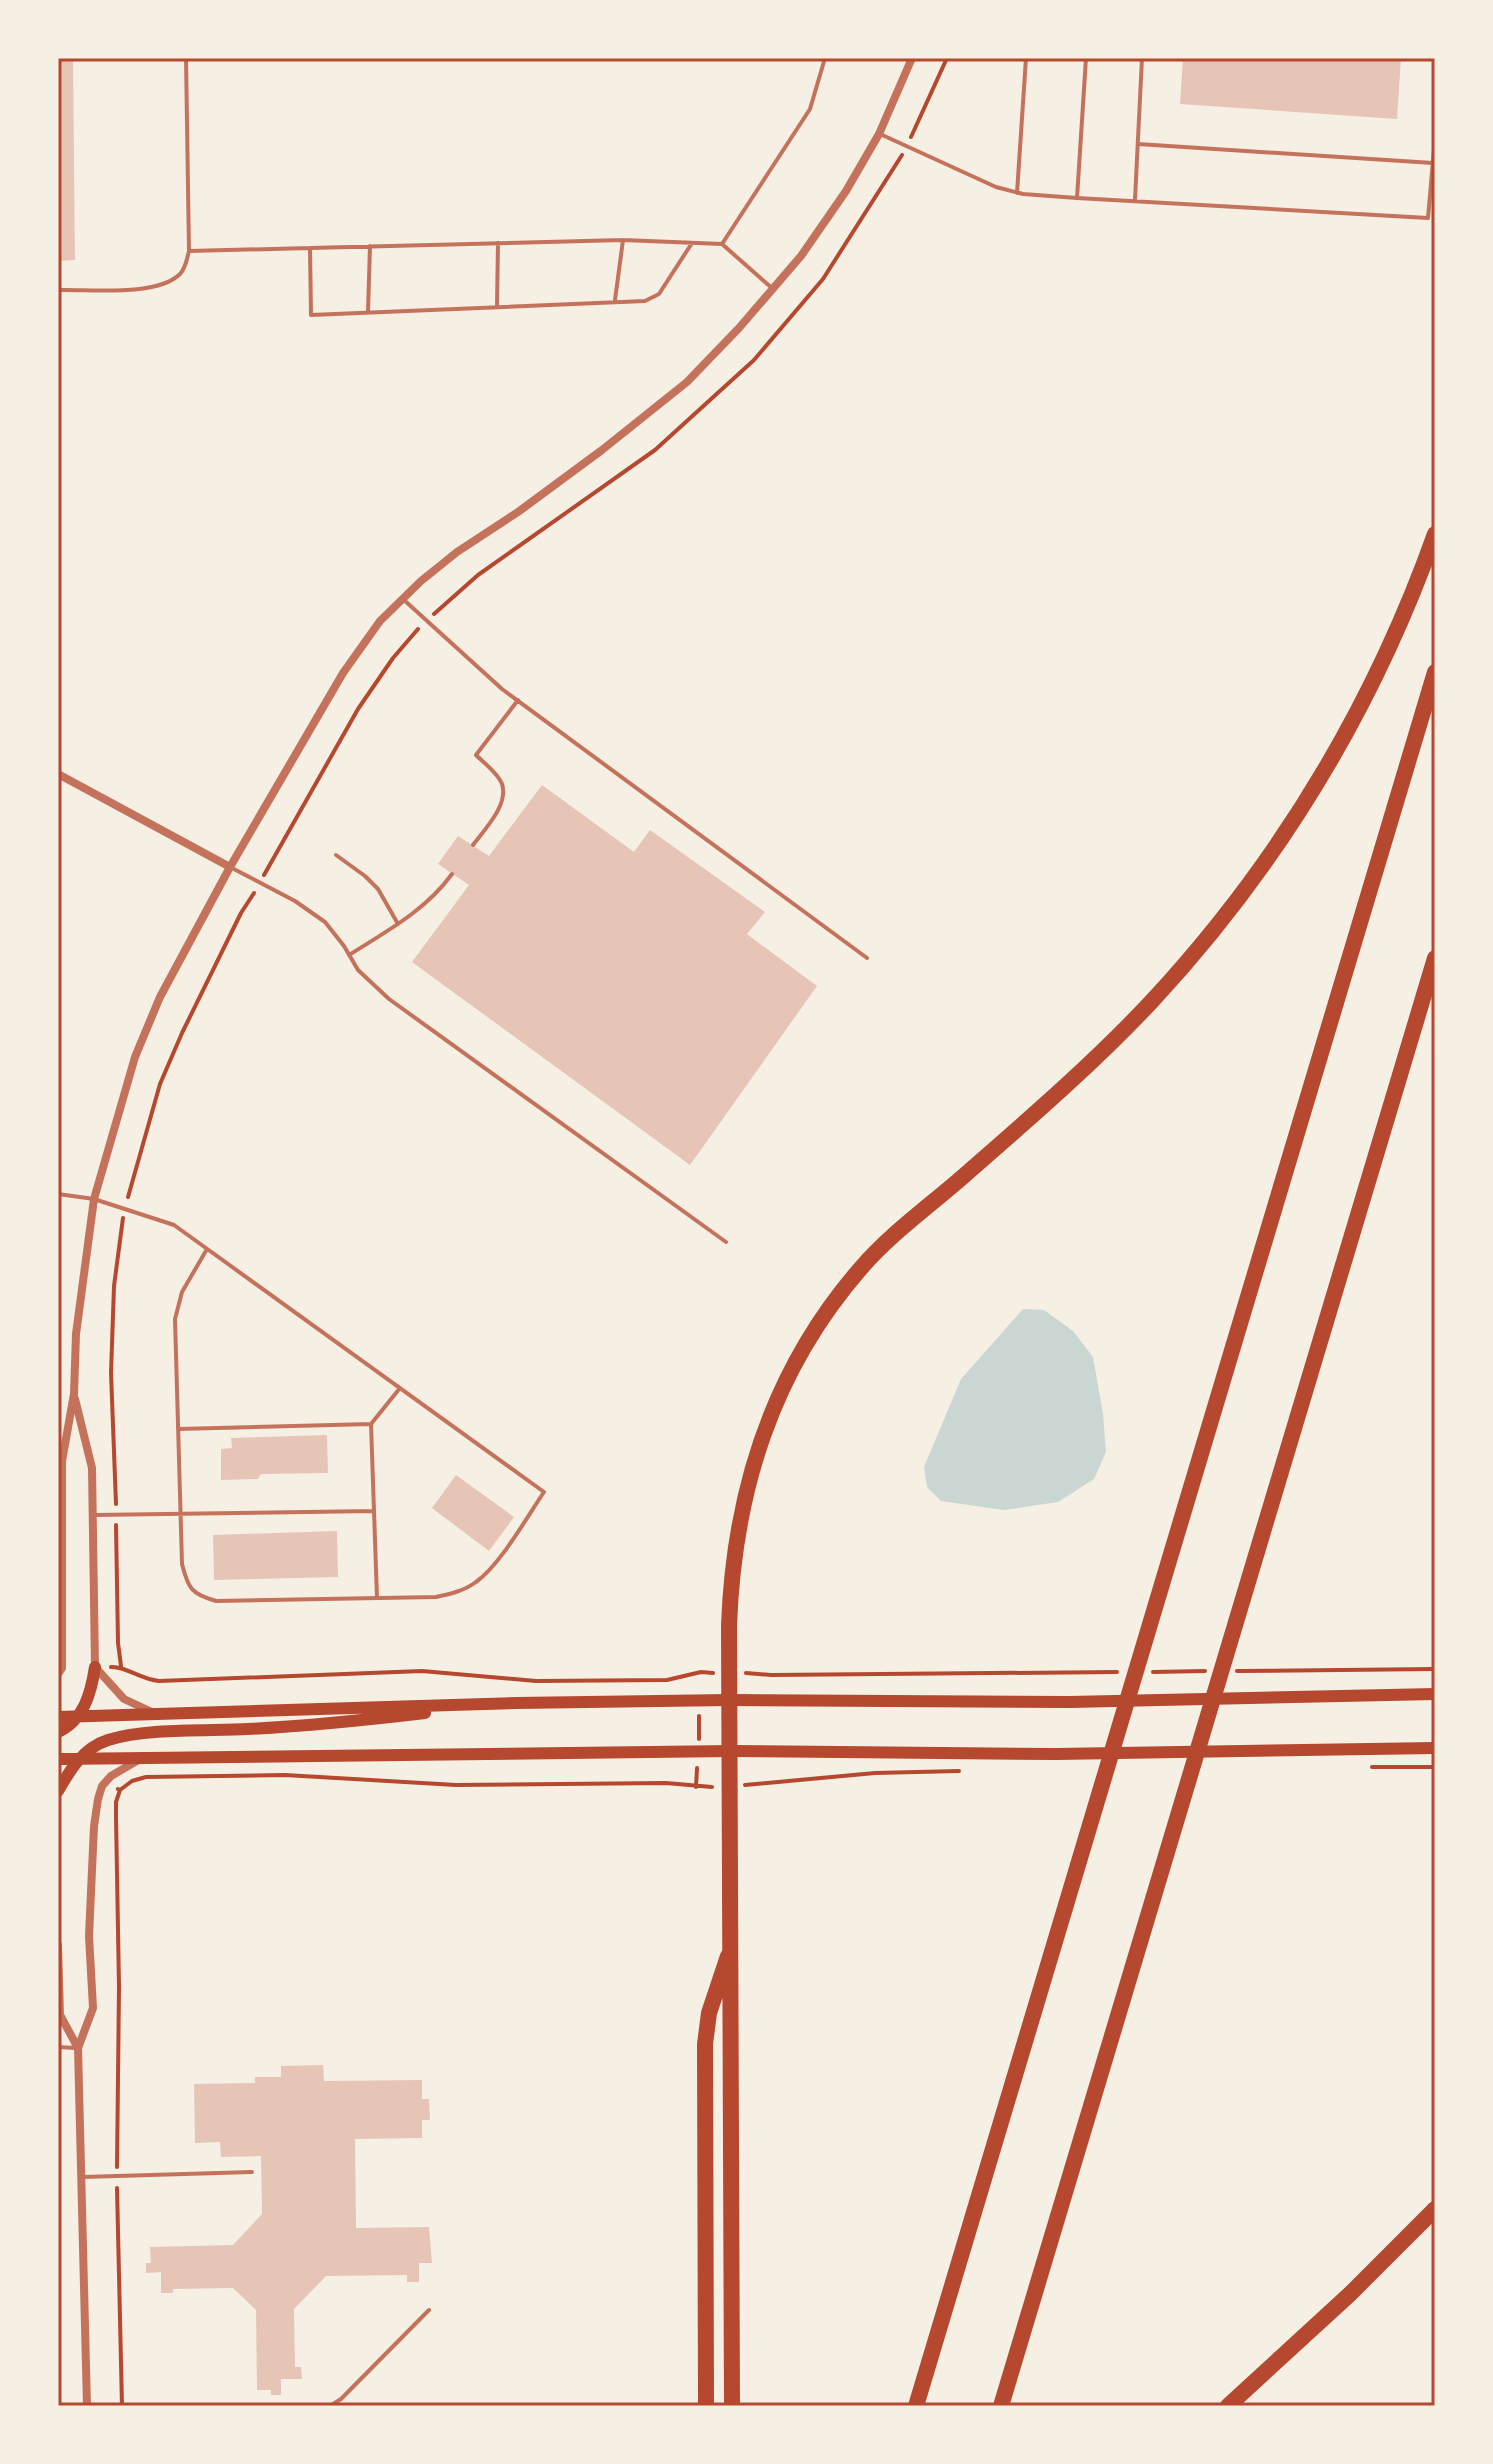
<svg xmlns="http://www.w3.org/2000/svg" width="1493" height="2464" viewBox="0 0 1493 2464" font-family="Roboto,sans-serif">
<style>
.water{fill:#c9d6d2}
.building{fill:#e6c5b7}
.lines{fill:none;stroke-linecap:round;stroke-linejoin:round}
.path{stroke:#b5482f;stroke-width:4}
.service{stroke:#c5725c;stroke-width:4}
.minor{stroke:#c5725c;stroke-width:8}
.secondary{stroke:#b5482f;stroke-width:12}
.motorway{stroke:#b5482f;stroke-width:16}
.neatline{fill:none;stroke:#b5482f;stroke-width:3}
</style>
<rect width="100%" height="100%" fill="#f6efe4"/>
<path class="water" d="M1023,1309l21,1 29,21 20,26 10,57 3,38 -12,27 -36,23 -54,8 -63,-9 -14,-14 -3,-20 37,-88z"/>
<path class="building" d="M58,58h15l2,202 -17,1z
M1183,58h218l-4,61 -217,-15z
M542,785l92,67 16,-22 115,82 -18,22 70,52 -127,179 -278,-203 57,-77 -31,-21 20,-28 31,20z
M327,1435l1,38 -67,1 -3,5 -37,1v-31l11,-1 -1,-10z
M456,1475l58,42 -25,34 -57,-43z
M337,1531l1,46 -124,3 -1,-45z
M323,2065l1,16 98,-1v19h7l1,21h-8v18l-67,1 1,89 73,-1 3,36h-13v19h-12v-7l-81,1 -32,33 1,58h6l1,12h-21v16h-10v-5h-14l-1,-80 -23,-22 -60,1v4h-12v-21l-15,1v-10h5l-1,-16 83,-2 29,-31 -1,-58 -40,1 -1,-15 -25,1 -1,-59 61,-1v-6h26v-11z"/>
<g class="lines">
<path class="path" d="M911,137l36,-79
M434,614l44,-39 177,-125 99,-90 69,-81 79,-124
M264,875l94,-166 35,-51 25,-29
M128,1197l32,-113 22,-51 59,-120 13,-20
M116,1504l-5,-131 3,-87 9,-68
M116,1525l2,118 3,23
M111,1667c15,-1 28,12 48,14l263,-10 114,10 131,-1 34,-8 12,1
M1237,1671l198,-2
M1153,1672l52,-1
M746,1673l25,2 346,-3
M699,1739v-23
M1372,1767h63
M745,1785l130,-12 84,-2
M696,1787l1,-19
M118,1789l2,1 12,-9 14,-4 139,-2 171,10 210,-2 46,4
M117,2167l2,-180 -3,-170v-15l4,-12
M117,2188l5,218"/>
<path class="service" d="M880,134l116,53 27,7 54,4 9,-140
M1138,144l295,19
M1017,193l9,-135
M1077,198l351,20 7,-80
M1135,199l7,-141
M692,243l-33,51 -14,7 -334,14 -1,-67 313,-8 99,4 51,45
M722,244l88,-135 15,-51
M189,251l121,-3
M58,290c32,-1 99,7 122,-16 6,-6 7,-16 9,-23l-3,-193
M615,300l8,-60
M497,305l1,-62
M368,312l2,-66
M404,600l98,89 365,269
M473,845c11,-15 36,-40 29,-61 -4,-11 -18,-21 -26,-29l42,-55
M336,855l29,21 13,13 20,35
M230,867l65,34 30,21 19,24 14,24 31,29 337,243
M349,955c38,-24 77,-45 103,-81
M58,1194l36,5 80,26 370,267c-17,25 -44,73 -68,90 -12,9 -26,12 -40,15l-220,4c-25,-7 -28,-13 -34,-37l-7,-245 7,-27 25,-43
M178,1429l193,-5
M93,1515l281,-4
M377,1598l-6,-174 29,-36
M58,2047l18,1
M83,2177l169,-5
M330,2406l11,-7 88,-89"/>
<path class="minor" d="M58,774l172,93
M75,1399l17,69 3,199 29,32 30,14
M58,1674l4,-6v-207l12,-67 2,-60 18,-135 41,-142 25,-60 70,-130 113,-194 37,-52 41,-40 36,-29 61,-40 84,-62 85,-68 52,-54 62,-72 45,-65 33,-57 33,-76
M58,1945l2,70 18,33
M87,2406l-9,-358 15,-40 -4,-72 5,-110 4,-27 4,-13 9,-10 29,-17"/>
<path class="secondary" d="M58,1717l458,-14 213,-3 341,2 365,-8
M58,1732c26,-12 33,-39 37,-65
M58,1759l673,-8 325,3 379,-6
M58,1791c12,-21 25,-43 50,-51 39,-12 98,-9 140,-11 60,-3 118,-9 177,-16"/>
<path class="motorway" d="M706,2406l-1,-362 4,-31 19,-57
M732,2406l-3,-781c5,-134 43,-255 132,-357 30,-35 70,-63 105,-94 63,-55 129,-112 186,-173 126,-136 221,-293 283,-467
M916,2406l519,-1734
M1001,2406l434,-1448
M1228,2406l122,-112 85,-85"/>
</g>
<rect width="1493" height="2464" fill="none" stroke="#f6efe4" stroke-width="120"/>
<rect x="60" y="60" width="1373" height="2344" class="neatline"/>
</svg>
